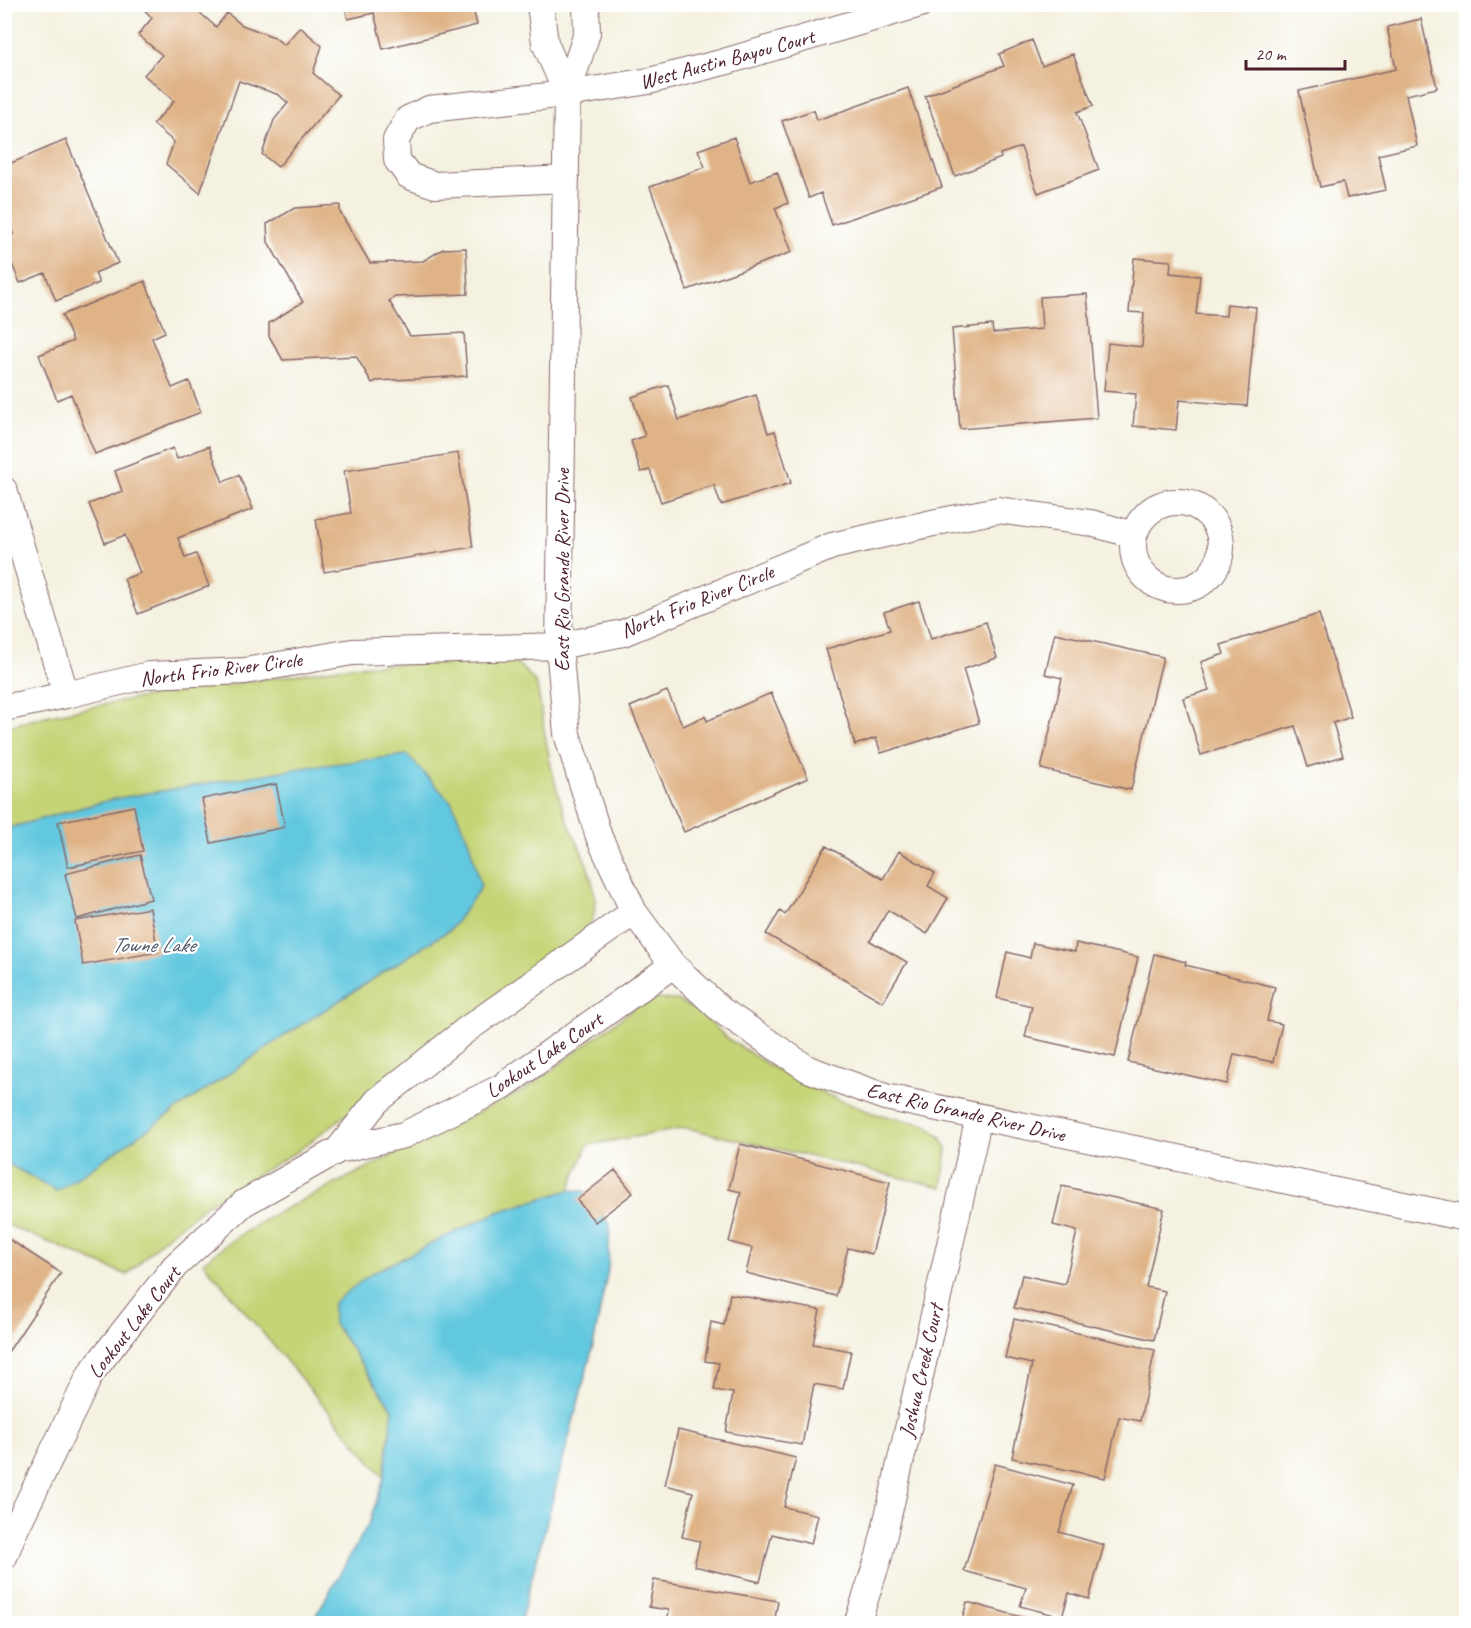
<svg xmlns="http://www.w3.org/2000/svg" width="1471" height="1628" viewBox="0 0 1471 1628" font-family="Caveat,sans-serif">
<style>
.green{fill:#c4d476;stroke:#877a50;stroke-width:1.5}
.water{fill:#62c8df;stroke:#567485;stroke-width:1.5}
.building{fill:#dfb386}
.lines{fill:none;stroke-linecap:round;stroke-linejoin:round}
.street-casing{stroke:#86686a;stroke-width:28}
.street{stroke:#fff;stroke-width:26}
.labels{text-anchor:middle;stroke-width:4.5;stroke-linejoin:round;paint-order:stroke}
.street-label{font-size:21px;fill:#4a1f2b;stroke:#fff}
.water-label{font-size:22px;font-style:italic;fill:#525a6a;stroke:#fff}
</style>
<rect width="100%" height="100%" fill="#fff"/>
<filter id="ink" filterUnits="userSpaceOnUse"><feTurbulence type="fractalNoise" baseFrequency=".0167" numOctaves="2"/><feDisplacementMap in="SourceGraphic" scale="12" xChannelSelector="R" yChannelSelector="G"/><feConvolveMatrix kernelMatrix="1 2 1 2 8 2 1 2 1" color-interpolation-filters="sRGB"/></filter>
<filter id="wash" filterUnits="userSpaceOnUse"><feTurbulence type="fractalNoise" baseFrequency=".008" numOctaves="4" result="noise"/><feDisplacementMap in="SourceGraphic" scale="24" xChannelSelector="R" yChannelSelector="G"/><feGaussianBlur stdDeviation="1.35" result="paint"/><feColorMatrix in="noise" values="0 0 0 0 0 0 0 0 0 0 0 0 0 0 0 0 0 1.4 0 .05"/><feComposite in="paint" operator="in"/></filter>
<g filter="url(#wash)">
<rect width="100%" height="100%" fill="#f4f1e0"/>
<path class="green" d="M490,660l27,3 15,15 5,8c7,41 12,83 26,122 10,30 30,59 32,92 1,20 -6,26 -17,41l-168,120 -63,53 -49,37 -90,53 -46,36 -35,35 -122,-51v-62l52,29 230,-157 164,-105 -338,-130 -108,30v-102l41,-11 80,-16 226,-34z
M656,999l21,1 24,13 26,25 46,30 57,28 42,17 54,12 15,12 6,12 -5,38 -256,-59 -98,17 -19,45 -71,22 -57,27 -69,34 -39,49 60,88 -9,67 -181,-215 32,-24 34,-21 260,-130 108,-81z"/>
<path class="water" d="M407,755l45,48 17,39 12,45 -30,42 -164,105 -230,157 -52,-29v-333l108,-30 188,-31z
M569,1190l15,1 26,34 -2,44 -15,77 -73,277 -209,1 59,-103 14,-44 9,-67 -60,-88v-19l39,-30 69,-34 57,-27z"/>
<g id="blocks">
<path class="building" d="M139,4h51l26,23 11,-14 15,12 32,12 10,8 16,-18 22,19 -9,27 26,22 -61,72 -16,-13 12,-34 14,-17 -9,-8 -40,-14 -39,112 -34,-29 8,-22 -21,-18 21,-23 -30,-26 18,-20 -24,-20 14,-17z
M344,4h128l5,21 -94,24 -9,-36 -26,6z
M1421,19l16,69 -31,7 11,51 -39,9 8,35 -39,8 -4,-16 -23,5 -21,-96 97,-22 -9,-42z
M1032,40l10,26 31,-12 20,52 -16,6 22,58 -61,23 -17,-46 -21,7 1,4 -46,18 -30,-80 79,-30 -5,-12z
M908,88l34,99 -110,38 -11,-32 -12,5 -27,-77 32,-11 3,10z
M734,137l16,45 27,-10 11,31 -13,5 17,44 -105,38 -37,-103 55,-20 -7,-17z
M66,140l52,123 -23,10 4,10 -43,18 -11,-28 -25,10 -16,-38v-7l10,-4 -10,-22v-46z
M340,205v7l30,51 53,-2 20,-12 23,-1 2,46 -73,3 -6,4 21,35 54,-3 3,43 -91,5 -4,2 -16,-27 -73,4 -14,-24v-13l34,-21 -35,-60 -1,-18 28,-16z
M1134,258l37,3 -1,12 30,3 -4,38 30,2 1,-12 29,3 -9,99 -68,-6 -3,30 -43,-4 3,-32 -32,-3 4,-48 34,4 2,-34 -15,-1z
M145,281l20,51 -13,6 20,50 17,-7 12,31 -106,42 -24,-60 -14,6 -18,-45 34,-14 -11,-26z
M1087,294l10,124 -137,11 -8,-100 40,-4 1,8 49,-4 -2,-32z
M668,385l11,35 77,-25 12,38 7,-2 16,52 -70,22 -7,-20 -53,17 -11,-32 -9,2 -10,-31 14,-5 -13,-39z
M209,446l14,36 16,-7 14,34 -75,29 7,20 11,-4 13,32 -71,28 -14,-35 16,-6 -15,-38 -20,8 -16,-39 33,-13 -7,-20 58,-23 4,11z
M458,453l15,94 -149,25 -8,-53 35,-6 -7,-42z
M919,601l12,38 55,-17 11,36 -34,11 16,54 -98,30 -5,-15 -21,7 -29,-96 64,-19 -6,-18z
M1319,614l32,103 -18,6 10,33 -35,11 -13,-41 -94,29 -18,-57 26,-8 -8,-28 23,-8 -3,-9z
M1055,633l108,24 -32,133 -90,-21 21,-91 -17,-4z
M667,691l16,35 22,-10 2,5 64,-28 37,85 -124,54 -54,-125z
M276,784l9,43 -74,16 -9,-44z
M134,806l9,45 -75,16 -10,-45z
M826,846l57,33 16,-28 36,22 -7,13 20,12 -21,36 -39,-24 -18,31 37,21 -24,40 -117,-68 14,-23 5,4z
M140,855l11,44 -74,20 -12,-45z
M150,908l8,44 -75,13 -8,-44z
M1033,943l42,9 1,-9 62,14 -23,100 -90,-20 7,-31 -35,-8 10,-46 23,6z
M1154,954l32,8 -1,3 90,22 -8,34 15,3 -9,38 -39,-8 -7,30 -99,-22z
M740,1144l150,38 -18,72 -24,-6 -12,48 -90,-23 6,-25 -23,-6 12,-50 -12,-3z
M615,1170l18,23 -38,29 -18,-22z
M1062,1186l102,23 -18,78 19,4 -11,49 -140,-32 8,-33 43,9 12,-53 -24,-6z
M4,1236l57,37 -57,85z
M730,1294l90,16 -7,34 38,7 -8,38 -29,-5 -12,61 -76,-13 7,-39 -19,-3 5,-27 -14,-2 6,-39 13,3z
M1014,1319l141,31 -15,71 -21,-4 -14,61 -93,-20 20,-94 -27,-6z
M678,1430l118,28 -12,49 34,8 -7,29 -39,-10 -12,48 -66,-16 6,-25 -18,-4 11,-45 -28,-7z
M995,1464l78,21 -14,47 45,13 -15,54 -20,-6 -7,24 -42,-11 6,-18 -62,-17z
M654,1580l124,21 -4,23h-107l2,-14 -20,-3z
M967,1602l76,21v1h-82z"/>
</g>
</g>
<g filter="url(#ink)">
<use href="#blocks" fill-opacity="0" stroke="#86686a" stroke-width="1.5"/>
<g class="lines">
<defs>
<path id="street" d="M540,4l5,39 22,51
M586,4l1,29 -20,61 -8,552 8,88 32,103 35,75 39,53 48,45 87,59 77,28 581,121
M566,179l-131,6 -26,-9 -12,-16 -1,-20 12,-21 21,-10 138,-15 82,-13 75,-19 196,-58
M4,490l62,205
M1133 546a44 44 0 1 1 88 0a44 44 0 1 1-88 0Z
M4,708l62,-13 83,-20 96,-4 107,-19 207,-6 64,-13 209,-87 105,-24 61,-12 93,13 43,12
M338,1150l39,-49 89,-71 168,-118
M4,1557l9,-23 78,-161 84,-107 69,-63 94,-53 66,-15 96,-47 173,-123
M857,1624l22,-68 100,-439"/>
</defs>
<use href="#street" class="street-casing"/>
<use href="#street" class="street"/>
</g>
</g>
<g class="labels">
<g class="street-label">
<text transform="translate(727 59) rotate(-15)" y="7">West Austin Bayou Court</text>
<text transform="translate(562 570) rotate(-90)" y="7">East Rio Grande River Drive</text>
<text transform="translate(697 601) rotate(-22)" y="7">North Frio River Circle</text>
<text transform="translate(221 669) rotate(-7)" y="7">North Frio River Circle</text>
<text transform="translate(544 1055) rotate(-34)" y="7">Lookout Lake Court</text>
<text transform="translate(966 1112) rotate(13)" y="7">East Rio Grande River Drive</text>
<text transform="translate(134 1322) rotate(-52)" y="7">Lookout Lake Court</text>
<text transform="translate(921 1371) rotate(-77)" y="7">Joshua Creek Court</text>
</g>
<g class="water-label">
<text x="153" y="952">Towne Lake</text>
</g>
</g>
<rect width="1471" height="1628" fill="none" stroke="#fff" stroke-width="24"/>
<path d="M1246 60v9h99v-9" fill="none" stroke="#4a1f2b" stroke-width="3"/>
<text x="1255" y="60" font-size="18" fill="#4a1f2b" stroke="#ffffff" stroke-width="4.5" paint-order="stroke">20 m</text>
</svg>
